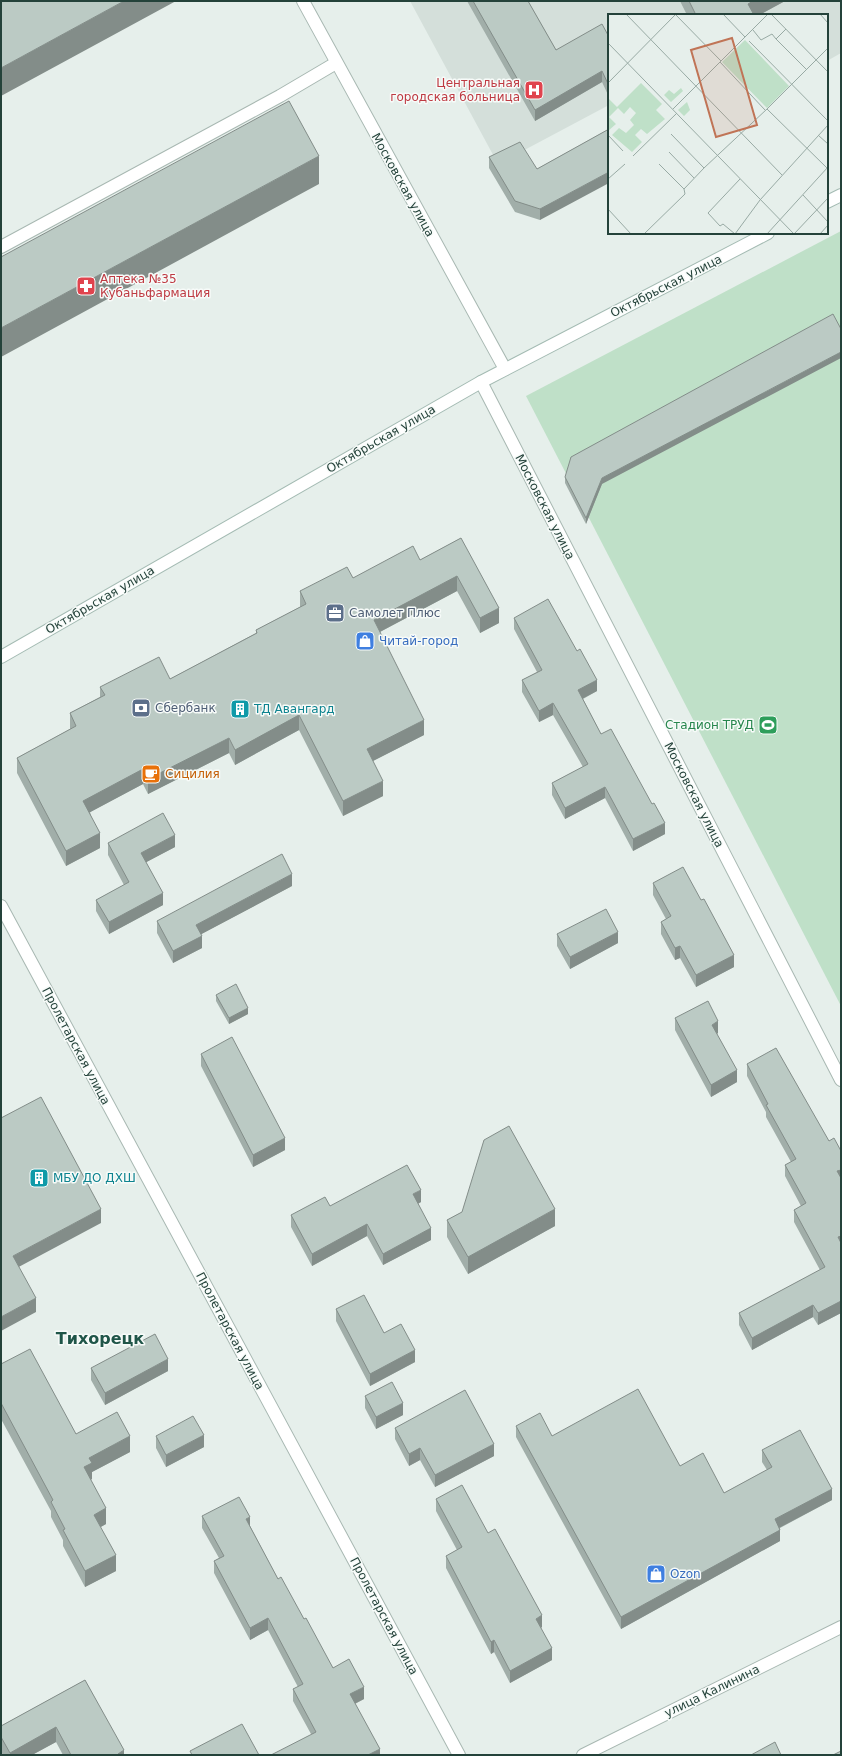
<svg xmlns="http://www.w3.org/2000/svg" width="842" height="1756" viewBox="0 0 842 1756" font-family="'DejaVu Sans',sans-serif">
<style>
.built{fill:#d4dfda}
.green{fill:#bfe0c8}
.lines{fill:none;stroke-linecap:round;stroke-linejoin:round}
.lane-casing{stroke:#a8b8b2;stroke-width:14}
.street-casing{stroke:#a8b8b2;stroke-width:14}
.secondary-casing{stroke:#a4bbb3;stroke-width:14}
.lane{stroke:#fff;stroke-width:12}
.street{stroke:#fff;stroke-width:12}
.secondary{stroke:#fff;stroke-width:12}
.wall{fill:#a1aea9}
.shaded-wall{fill:#838d89}
.building{fill:#bbcac4;stroke:#838d89}
.labels{text-anchor:middle;stroke-width:3;stroke-linejoin:round;paint-order:stroke}
.health-label{font-size:12px;fill:#be3a42;stroke:#f7fbf9;text-anchor:end}
.street-label{font-size:12px;fill:#24423a;stroke:#f7fbf9}
.service-label{font-size:12px;fill:#4e5e75;stroke:#f7fbf9;text-anchor:start}
.shop-label{font-size:12px;fill:#366cbe;stroke:#f7fbf9;text-anchor:start}
.culture-label{font-size:12px;fill:#0d838f;stroke:#f7fbf9;text-anchor:start}
.leisure-label{font-size:12px;fill:#27864d;stroke:#f7fbf9;text-anchor:end}
.food-label{font-size:12px;fill:#c56008;stroke:#f7fbf9;text-anchor:start}
.district-label{font-size:16px;font-weight:bold;fill:#1f5548;stroke:#f7fbf9}
.inset-road{fill:none;stroke:#98aaa4;stroke-width:1}
.view{fill:#c07456;fill-opacity:0.15;stroke:#c07456;stroke-width:2}
.inset-edge{fill:none;stroke:#24423a;stroke-width:2}
</style>
<rect width="100%" height="100%" fill="#e6efeb"/>
<path class="built" d="M410,1h431v52l-14,8v-46h-218v90l-111,59z"/>
<path class="green" d="M841,231v775l-315,-610z"/>
<g class="lines">
<defs>
<path id="lane" d="M1,247l279,-151 56,-33"/>
<path id="street" d="M303,1l202,368
M481,382l360,698
M1,906l458,849
M583,1755l258,-128"/>
<path id="secondary" d="M827,202l14,-7
M1,657l480,-275 287,-149"/>
</defs>
<use href="#lane" class="lane-casing"/>
<use href="#street" class="street-casing"/>
<use href="#secondary" class="secondary-casing"/>
<use href="#lane" class="lane"/>
<use href="#street" class="street"/>
<use href="#secondary" class="secondary"/>
</g>
<path class="wall" d="M467,1h61l28,49 53,-13v60l-7,-15 -67,39z
M680,1h105l-26,14h-72z
M609,129l-69,91 -25,-8 -26,-44v-11l48,12z
M565,477l37,7 -16,40 -21,-41z
M461,538l38,85 -19,10 -23,-42 -77,41 44,103 -51,26 10,35 -40,20 -44,-86 -64,35 -6,-12 -81,41 -5,-10 -53,28 10,36 -34,18 -49,-93v-15l53,-29v-16l30,-16v-10l70,-8 86,-46v-3l44,-23v-16l53,-13 67,-18z
M514,618l83,73 -14,8 18,35 64,100 -32,17 -28,-53 -40,21 -13,-24v-12l31,-16 -30,-52 -14,7 -17,-30v-12l15,-8 -23,-43z
M108,843l67,4 -29,15 17,43 -54,29 -13,-23v-11l28,-15 -16,-30z
M653,883l81,84 -38,20 -16,-29 -5,2 -14,-26v-12l5,-3 -13,-24z
M292,886l-91,48 1,14 -29,15 -16,-30v-12z
M557,934l61,9 -48,26 -13,-23z
M216,995l32,19 -19,10 -13,-23z
M675,1018l43,15 -1,1 20,48 -26,15 -36,-67z
M201,1054l84,96 -32,17 -52,-101z
M747,1064l82,77 12,10v162l-23,12 -5,-8 -61,33 -13,-25v-12l81,-43 -26,-48v-12l7,-4 -16,-30v-11l6,-3 -25,-45v-5l-19,-36z
M421,1202l-3,2 13,36 -48,25 -16,-29 -55,30 -21,-39v-12l39,-9z
M462,1212l93,14 -87,48 -21,-37v-17z
M336,1309l48,24 31,29 -45,24 -34,-65z
M1,1364l75,70 54,18 -38,20v7l-2,1 16,44 -6,3 16,44 -31,16 -22,-41v-6l-12,-23v-6l-50,-92z
M91,1368l77,3 -63,34 -14,-25z
M365,1396l38,19 -27,14 -11,-21z
M516,1426l36,10 128,30 44,27 43,-23 -5,-8v-12l70,50 -52,28v13l-159,88 -105,-192z
M395,1428l99,28 -59,31 -15,-27 -11,6 -14,-27z
M156,1436l48,11 -38,20 -10,-19z
M436,1499l52,34 54,94 -1,1 11,32 -42,23 -16,-31 -3,2 -45,-86v-12l11,-6 -21,-39z
M202,1516l48,10 28,53 26,40 29,49 31,31 -9,5 25,51 -69,-21 -18,-33v-12l5,-2 -30,-57 -18,10 -36,-67v-12l5,-3 -17,-30z
M85,1680l39,75h-61l-7,-13 -24,13h-29l-2,-3v-26z"/>
<path class="shaded-wall" d="M124,1h52l-175,95v-28z
M753,1h32l-26,14h-11v-11z
M602,71v11l-67,39v-11z
M319,156v28l-318,173v-29z
M609,172v11l-69,37v-11z
M841,352v6l-239,126 -16,40v-6l16,-40z
M457,576v15l-83,44v-15z
M499,608v15l-19,10v-15z
M597,680v11l-19,10v-11z
M553,703v12l-14,7v-11z
M299,715v15l-64,35v-15z
M424,720v15l-57,29v-15z
M229,738v15l-81,41v-15z
M143,769v15l-60,32v-15z
M383,781v15l-40,20v-15z
M605,787v11l-40,21v-11z
M665,823v11l-32,17v-12z
M100,833v15l-34,18v-15z
M175,835v12l-34,18v-12z
M292,874v12l-96,51v-12z
M163,893v12l-54,29v-12z
M618,932v11l-48,26v-12z
M202,936v12l-29,15v-12z
M680,946v12l-5,2v-12z
M734,955v12l-38,20v-12z
M248,1008v6l-19,10v-6z
M718,1021v12l-6,3v-11z
M737,1070v12l-26,15v-12z
M285,1138v12l-32,17v-12z
M841,1170v11l-4,-10z
M421,1190v12l-8,4v-12z
M101,1209v14l-88,47v-14z
M555,1209v17l-87,48v-17z
M367,1224v12l-55,30v-12z
M431,1228v12l-48,25v-11z
M841,1236v12l-3,-11z
M36,1298v14l-35,19v-14z
M841,1301v12l-23,12v-12z
M813,1305v12l-61,33v-12z
M415,1350v12l-45,24v-12z
M168,1359v12l-63,34v-12z
M403,1403v12l-27,14v-12z
M204,1435v12l-38,20v-12z
M130,1436v16l-38,20v7l-8,4v-16l5,-9z
M494,1444v12l-59,31v-12z
M420,1448v12l-11,6v-12z
M832,1489v11l-57,30v-11z
M106,1508v16l-12,7v-16z
M250,1517v11l-4,-9z
M780,1530v11l-159,88v-12z
M116,1555v16l-31,16v-16z
M542,1615v12l-6,3v-11z
M268,1618v12l-18,10v-12z
M494,1640v12l-3,2v-12z
M552,1648v12l-42,23v-12z
M364,1687v12l-14,7v-12z
M56,1727v15l-24,13h-22v-2z
M380,1749v6h-12z
M124,1750v5h-6v-1z"/>
<path class="building" d="M1,1h123l-123,67z
M473,1h55l28,49 46,-26 7,13v49l-7,-15 -67,39z
M689,1h64l-5,3 6,11h-58z
M289,101l30,55 -318,172v-71z
M609,129v43l-69,37 -25,-8 -26,-44 31,-15 17,27z
M833,314l8,15v23l-239,126 -16,40 -21,-41 6,-20z
M461,538l38,70 -19,10 -23,-42 -83,44 50,100 -57,29 16,32 -40,20 -44,-86 -64,35 -6,-12 -81,41 -5,-10 -60,32 17,32 -34,18 -49,-93 59,-32 -6,-13 35,-18 -5,-8 59,-30 11,22 87,-46 -1,-3 50,-26 -6,-13 47,-24 6,11 60,-32 7,14z
M548,599l29,52 3,-2 17,31 -19,10 23,44 10,-5 41,75 2,-1 11,20 -32,16 -28,-52 -40,21 -13,-25 36,-19 -35,-61 -14,8 -17,-31 20,-10 -28,-52z
M163,813l12,22 -34,18 22,40 -54,29 -13,-22 33,-18 -21,-39z
M282,854l10,20 -96,51 6,11 -29,15 -16,-30z
M683,867l18,33 3,-1 30,56 -38,20 -16,-29 -5,2 -14,-26 10,-6 -18,-33z
M606,909l12,23 -48,25 -13,-23z
M236,984l12,24 -19,10 -13,-23z
M708,1001l10,20 -6,4 25,45 -26,15 -36,-67z
M232,1037l53,101 -32,17 -52,-101z
M776,1048l53,93 5,-3 7,13v19l-4,1 4,7v58l-3,1 3,6v58l-23,12 -5,-8 -61,33 -13,-25 86,-46 -31,-57 12,-7 -21,-38 11,-6 -30,-54 2,-1 -21,-40z
M41,1097l60,112 -88,47 23,42 -35,19v-199z
M509,1126l46,83 -87,48 -21,-37 15,-8 22,-72z
M407,1165l14,25 -8,4 18,34 -48,26 -16,-30 -55,30 -21,-39 34,-18 5,9z
M364,1295l20,38 17,-9 14,26 -45,24 -34,-65z
M155,1334l13,25 -63,34 -14,-25z
M30,1349l46,85 41,-22 13,24 -41,22 3,5 -8,4 22,41 -12,7 22,40 -31,16 -22,-41 2,-1 -14,-27 2,-2 -52,-97v-39z
M392,1382l11,21 -27,14 -11,-21z
M638,1389l42,77 23,-13 21,40 48,-26 -10,-17 38,-20 32,59 -57,30 5,11 -159,87 -105,-191 24,-13 12,23z
M465,1390l29,54 -59,31 -15,-27 -11,6 -14,-26z
M193,1416l11,19 -38,20 -10,-19z
M462,1485l26,48 7,-4 47,86 -6,4 16,29 -42,23 -16,-31 -3,2 -45,-86 16,-9 -26,-48z
M239,1497l11,20 -4,2 32,60 3,-2 23,42 2,-1 27,50 16,-9 15,28 -14,7 30,55 -12,6h-97l45,-23 -23,-43 10,-5 -35,-66 -18,10 -36,-67 10,-5 -22,-40z
M85,1680l39,70 -6,4v1h-47l-15,-28 -46,26 -9,-16v-11z
M242,1724l17,31h-67l-2,-4z
M775,1742l6,13h-30z
M841,1751v4h-8z"/>
<defs>
<symbol id="hospital-square" viewBox="-11 -11 22 22"><rect x="-9" y="-9" width="18" height="18" rx="4" fill="#e0444e" stroke="#f7fbf9"/><path d="M-5-5h3v3.5h4V-5h3V5h-3V1.5h-4V5h-3Z" fill="#fff"/></symbol>
<symbol id="pharmacy-square" viewBox="-11 -11 22 22"><rect x="-9" y="-9" width="18" height="18" rx="4" fill="#e0444e" stroke="#f7fbf9"/><path d="M-2-6h4v4h4v4h-4v4h-4v-4h-4v-4h4Z" fill="#fff"/></symbol>
<symbol id="office-square" viewBox="-11 -11 22 22"><rect x="-9" y="-9" width="18" height="18" rx="4" fill="#5c6f8a" stroke="#f7fbf9"/><path d="M-6-3h4V-5.5h4V-3h4V5H-6ZM-1-4.5V-3h2v-1.5ZM-6 0V1H6V0Z" fill="#fff"/></symbol>
<symbol id="shop-square" viewBox="-11 -11 22 22"><rect x="-9" y="-9" width="18" height="18" rx="4" fill="#3f7fe0" stroke="#f7fbf9"/><path d="M-5-2.5h2.3a2.7 3.5 0 0 1 5.4 0H5L5.5 6h-11ZM-1.5-2.5h3a1.5 2.3 0 0 0-3 0Z" fill="#fff"/></symbol>
<symbol id="bank-square" viewBox="-11 -11 22 22"><rect x="-9" y="-9" width="18" height="18" rx="4" fill="#5c6f8a" stroke="#f7fbf9"/><path d="M-6-4H6V4H-6ZM0-2.3a2.3 2.3 0 1 0 0 4.6a2.3 2.3 0 1 0 0-4.6Z" fill="#fff"/></symbol>
<symbol id="building-square" viewBox="-11 -11 22 22"><rect x="-9" y="-9" width="18" height="18" rx="4" fill="#0f9aa8" stroke="#f7fbf9"/><path d="M-4-6H4V6H1V3H-1V6H-4ZM-2.5-4.3h1.7v1.8h-1.7ZM.8-4.3h1.7v1.8H.8ZM-2.5-1h1.7V.8h-1.7ZM.8-1h1.7V.8H.8Z" fill="#fff"/></symbol>
<symbol id="stadium-square" viewBox="-11 -11 22 22"><rect x="-9" y="-9" width="18" height="18" rx="4" fill="#2e9e5b" stroke="#f7fbf9"/><path d="M0-5a6.5 5 0 1 0 0 10a6.5 5 0 1 0 0-10ZM-3.5-1.8h7v3.6h-7Z" fill="#fff"/></symbol>
<symbol id="cafe-square" viewBox="-11 -11 22 22"><rect x="-9" y="-9" width="18" height="18" rx="4" fill="#e8710a" stroke="#f7fbf9"/><path d="M-5.5-4.5H6V0H3Q3 3.5 0 3.5H-2.5Q-5.5 3.5-5.5 0ZM3-3.2v2h1.7v-2ZM-6 4.5H4V6H-6Z" fill="#fff"/></symbol>
</defs>
<g fill-rule="evenodd">
<use href="#hospital-square" x="523" y="79" width="22" height="22"/>
<use href="#pharmacy-square" x="75" y="275" width="22" height="22"/>
<use href="#office-square" x="324" y="602" width="22" height="22"/>
<use href="#shop-square" x="354" y="630" width="22" height="22"/>
<use href="#bank-square" x="130" y="697" width="22" height="22"/>
<use href="#building-square" x="229" y="698" width="22" height="22"/>
<use href="#stadium-square" x="757" y="714" width="22" height="22"/>
<use href="#cafe-square" x="140" y="763" width="22" height="22"/>
<use href="#building-square" x="28" y="1167" width="22" height="22"/>
<use href="#shop-square" x="645" y="1563" width="22" height="22"/>
</g>
<g class="labels">
<g class="health-label">
<text x="520" y="87">Центральная<tspan x="520" dy="14">городская больница</tspan></text>
<text x="100" y="283" text-anchor="start">Аптека №35<tspan x="100" dy="14">Кубаньфармация</tspan></text>
</g>
<g class="street-label">
<text transform="translate(403 185) rotate(61)" y="4">Московская улица</text>
<text transform="translate(666 286) rotate(-27)" y="4">Октябрьская улица</text>
<text transform="translate(381 439) rotate(-30)" y="4">Октябрьская улица</text>
<text transform="translate(545 507) rotate(63)" y="4">Московская улица</text>
<text transform="translate(100 600) rotate(-30)" y="4">Октябрьская улица</text>
<text transform="translate(694 795) rotate(63)" y="4">Московская улица</text>
<text transform="translate(76 1046) rotate(62)" y="4">Пролетарская улица</text>
<text transform="translate(230 1331) rotate(62)" y="4">Пролетарская улица</text>
<text transform="translate(384 1616) rotate(62)" y="4">Пролетарская улица</text>
<text transform="translate(712 1691) rotate(-26)" y="4">улица Калинина</text>
</g>
<g class="service-label">
<text x="349" y="617">Самолет Плюс</text>
<text x="155" y="712">Сбербанк</text>
</g>
<g class="shop-label">
<text x="379" y="645">Читай-город</text>
<text x="670" y="1578">Ozon</text>
</g>
<g class="culture-label">
<text x="254" y="713">ТД Авангард</text>
<text x="53" y="1182">МБУ ДО ДХШ</text>
</g>
<g class="leisure-label">
<text x="754" y="729">Стадион ТРУД</text>
</g>
<g class="food-label">
<text x="165" y="778">Сицилия</text>
</g>
<g class="district-label">
<text x="100" y="1344">Тихорецк</text>
</g>
</g>
<g transform="translate(608 14)">
<rect width="220" height="220" fill="#e6efeb"/>
<path d="M137,26l44,46 -22,22 -45,-46zM33,69l21,21 -6,6 9,9 -18,15 -6,-5 -6,6 7,7 -10,10 -20,-17 7,-7 7,5 8,-8 -4,-5 6,-7 -6,-6 -6,7 -6,-6 -9,9 7,7 -8,7v-33l9,9zM73,74l2,3 -12,11 -7,-7 5,-5 5,4zM79,88l3,8 -6,6 -6,-6z" fill="#bfe0c8"/>
<path class="inset-road" d="M18,0l156,161M67,0l46,47M115,0l22,23M163,0l57,58M212,0l8,9M145,16l8,10 11,-6 4,5 10,-10M168,25l30,30M141,27l79,80M0,29l186,191M112,48l45,48M0,69l68,-69M65,95l95,-95M159,95l61,60M63,120l33,34M0,121l15,16M210,121l10,9M61,138l25,26M25,142l44,-43M51,150l25,25M0,165l17,-15M195,181l25,27M0,195l23,25M36,220l41,-40 -1,-5 20,-21 63,-59 61,-61M127,220l25,-34 68,-75M127,220l-12,-10 -3,2 -12,-13 32,-34M159,220l61,-67M186,220l34,-36M212,220l8,-9"/>
<path class="view" d="M124,24l25,87 -41,12 -25,-87z"/>
<rect width="220" height="220" class="inset-edge"/>
</g>
<rect width="842" height="1756" fill="none" stroke="#24423a" stroke-width="4"/>
</svg>
